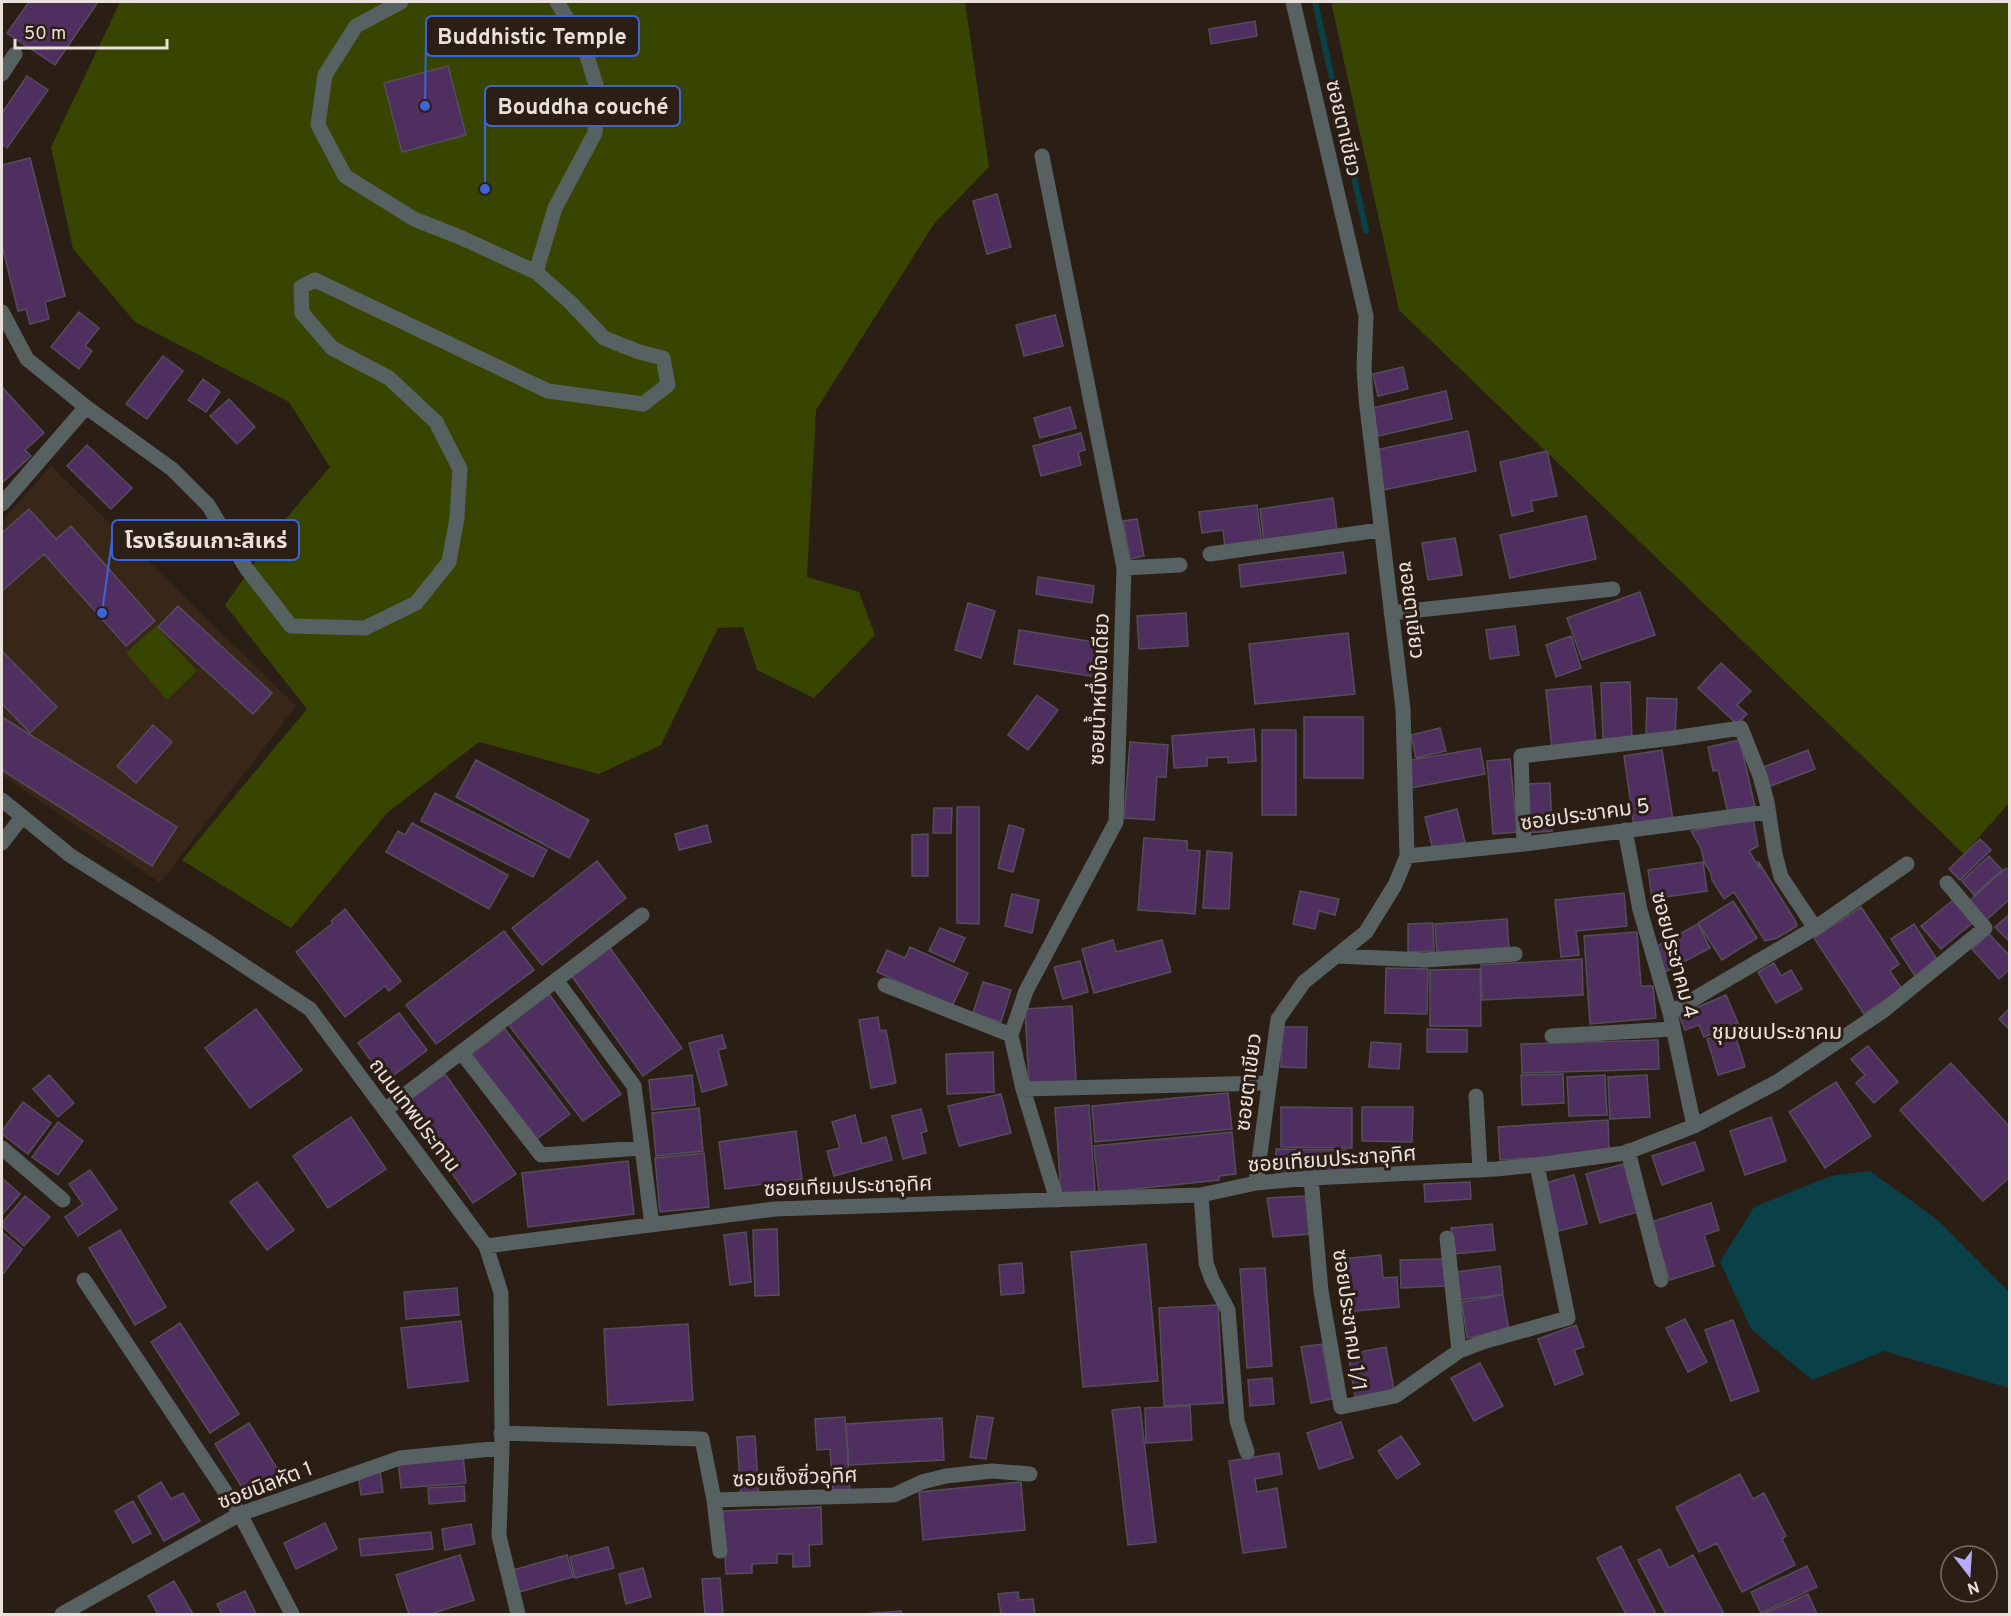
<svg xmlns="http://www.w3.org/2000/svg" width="2011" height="1616" viewBox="0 0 2011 1616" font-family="Overpass,'Noto Sans Thai',sans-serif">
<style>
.built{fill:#382619}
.green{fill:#384500}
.water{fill:#0a4048}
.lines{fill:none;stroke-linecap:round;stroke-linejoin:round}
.stream{stroke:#0a4048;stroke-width:6}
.building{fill:#4f2e60;stroke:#564d5c;stroke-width:1.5}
.minor{stroke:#586162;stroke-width:15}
.labels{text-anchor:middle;stroke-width:6;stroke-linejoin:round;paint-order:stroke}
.street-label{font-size:21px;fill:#ebe1dc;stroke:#2b1e15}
.neighbourhood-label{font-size:22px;fill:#f2dfd3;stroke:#2b1e15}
.leader{fill:none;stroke:#3c64d9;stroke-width:2}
.callout-dot{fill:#3c64d9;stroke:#2b1e15;stroke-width:2}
.callout{fill:#2b1e15;stroke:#3c64d9;stroke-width:2}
.callout-label{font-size:22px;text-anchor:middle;font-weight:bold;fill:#ebe1dc}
</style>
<rect width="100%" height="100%" fill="#2b1e15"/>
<path class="built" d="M51,466l245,240 -136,177 -158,-108v-254z"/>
<path class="green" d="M120,2h845l24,165 -55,57 -118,186 -9,167 52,15 16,43 -61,63 -57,-28 -14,-43 -25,1 -57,117 -62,29 -120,-32 -92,71 -96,115 -109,-68 125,-151 -82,-104 58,-83 47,-55 -41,-65 -154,-80 -62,-73 -22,-102z
M1331,2h678v801l-45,51 -565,-544z
M156,626l41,45 -30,29 -41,-47z"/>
<path class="water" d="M1870,1171l69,50 70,71v96l-125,-37 -72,29 -61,-51 -31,-67 34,-55 77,-31z"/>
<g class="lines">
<path class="stream" d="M1315,2l51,229"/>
</g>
<path class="building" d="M29,2h69l-43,63 -48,-32z
M1255,21l2,15 -46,8 -2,-15z
M448,66l18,69 -64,17 -18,-69z
M27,76l21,14 -41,58 -5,-4v-31z
M30,158l35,138 -20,6 4,17 -19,5 -4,-15 -8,2 -16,-66v-80z
M997,194l14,53 -24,7 -14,-53z
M79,312l20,16 -14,18 7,5 -13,18 -28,-22z
M1055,315l8,31 -39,10 -8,-31z
M163,356l20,15 -36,48 -21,-15z
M1403,367l5,22 -30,7 -5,-22z
M203,379l17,13 -14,20 -18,-12z
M2,387l42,46 -19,17 6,6 -28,26 -1,-2z
M1446,391l6,28 -74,17 -6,-28z
M229,399l26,28 -18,17 -27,-28z
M1070,407l6,21 -36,10 -6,-20z
M1468,431l8,40 -93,19 -8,-40z
M1081,433l4,17 -7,2 3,13 -40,11 -8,-30z
M87,445l45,43 -21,21 -44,-43z
M1547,451l10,45 -26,5 2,10 -21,5 -12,-54z
M1333,498l4,32 -73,10 -4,-31z
M1257,505l5,38 -37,4 -2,-17 -21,3 -3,-21z
M29,509l27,30 15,-13 84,95 -29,25 -82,-92 -42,37v-58z
M1586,516l10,43 -86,19 -10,-43z
M1137,519l7,37 -14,3 -7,-38z
M1455,538l7,37 -34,5 -6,-37z
M1343,552l3,21 -105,14 -2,-22z
M1038,577l56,9 -2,17 -56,-9z
M1640,592l15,43 -73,25 -15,-42z
M968,603l27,8 -14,47 -26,-8z
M178,606l94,87 -19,21 -95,-87z
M1186,613l2,33 -49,3 -2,-33z
M1515,626l4,29 -29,4 -4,-29z
M1019,630l82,13 -5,34 -82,-13z
M1348,633l7,61 -100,10 -6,-60z
M1571,636l10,32 -25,9 -10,-32z
M2,651l55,56 -27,26 -28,-29z
M1721,663l30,28 -14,14 10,9 -10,10 -39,-36z
M1630,682l2,56 -29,1 -2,-56z
M1591,686l5,58 -44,5 -6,-59z
M1037,695l21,15 -30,40 -20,-15z
M1647,698l30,1 -2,36 -29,-1z
M2,717l175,110 -25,39 -150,-96z
M1304,717h59v61h-59z
M153,725l19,17 -36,41 -19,-17z
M1440,728l6,23 -30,7 -5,-23z
M1254,729l2,32 -28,2v-6l-21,1v8l-33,2 -2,-32z
M1262,730h34v85h-34z
M1740,740l15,67 -27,6 -10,-43 -5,1 -5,-24z
M1130,742l38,3 -2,32h-9l-3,43 -30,-2z
M1480,748l5,26 -75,14 -4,-27z
M1662,750l11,70 -39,6 -10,-70z
M1808,750l7,19 -47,18 -7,-19z
M1510,759l7,73 -24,2 -6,-73z
M476,760l113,60 -20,38 -113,-61z
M1550,783l2,48 -24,2 -2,-49z
M435,793l112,57 -14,27 -112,-56z
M957,807h22v117l-22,-1z
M934,808h18l-1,25h-18z
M1457,809l8,33 -32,8 -8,-33z
M1753,818l5,28 -9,5 11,18 -2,-8 38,61 1,4 -20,12 -12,3 -31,-49 -10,7 -12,-19 -1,-7 -7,-11 -3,-14 -10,-17z
M412,823l96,52 -19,34 -103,-57 12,-21 7,4z
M707,825l4,17 -32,8 -4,-16z
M1009,825l15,4 -11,43 -15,-4z
M928,834v42h-16v-41z
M1144,838l43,3v9l13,1 -5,63 -57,-4z
M1980,839l11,11 -31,30 -11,-11z
M1207,851l25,2 -3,56 -26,-1z
M1989,856l13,14 -28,25 -12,-14z
M597,861l29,37 -84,67 -30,-37z
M1703,862l4,29 -55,8 -4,-29z
M2006,868l4,3v28l-26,23 -17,-19z
M1300,891l39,8 -4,16 -16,-4 -4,18 -22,-5z
M1624,893l3,33 -51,5 3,24 -18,2 -6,-57z
M1012,894l27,6 -7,33 -27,-7z
M1957,897l19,23 -35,29 -20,-23z
M1733,901l24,37 -35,22 -24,-37z
M1861,907l38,57 -9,7 12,18 -38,25 -50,-76z
M345,909l56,72 -12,10 -4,-5 -40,31 -49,-65 37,-29 -2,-2z
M2010,914v28l-15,-15z
M1507,919l2,31 -72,5 -2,-31z
M1433,923l1,28 -26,1v-28z
M1698,924l12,24 -45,24 -12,-24z
M1914,924l26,40 -23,15 -26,-40z
M940,928l25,10 -11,24 -25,-11z
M504,931l30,39 -98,74 -30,-39z
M1637,932l4,54h12l3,32 -66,6 -6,-88z
M1989,934l21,22v13l-11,10 -27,-30z
M1113,940l3,12 46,-12 9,32 -77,21 -12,-44z
M910,947l58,26 -16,33 -75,-34 10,-22 18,8z
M610,948l72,100 -39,28 -72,-101z
M1582,959l1,36 -101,5 -1,-35z
M1080,961l8,31 -25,7 -9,-32z
M1774,963l7,13 10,-6 11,19 -26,14 -18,-31z
M1386,968l42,1 -1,45 -42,-1z
M1480,969l1,57h-51v-56z
M983,982l28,8 -10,32 -28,-9z
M549,994l72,100 -38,27 -75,-97z
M1726,995l12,28 -34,14 -5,-12 -14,5 -6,-15z
M1072,1006l4,75 -47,3 -4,-75z
M2010,1008v22l-11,-11z
M256,1009l46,61 -52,38 -45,-60z
M399,1013l28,37 -41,31 -28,-38z
M878,1017l2,14 6,-1 10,53 -25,5 -12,-68z
M1282,1027h25l-1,41 -25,-1z
M505,1029l65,85 -36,27 -65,-85z
M1427,1029l40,1v22h-40z
M1734,1031l11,36 -27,8 -11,-36z
M722,1035l4,13 -8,2 9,35 -25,7 -13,-49z
M1658,1040l1,29 -137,4 -1,-29z
M1371,1042l30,2 -2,25 -30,-2z
M1868,1046l30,36 -24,21 -18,-20 9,-8 -14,-16z
M993,1052l1,40 -47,2 -1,-40z
M1951,1063l59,64v50l-27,24 -83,-91z
M445,1074l71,100 -43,29 -70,-99z
M1563,1074l1,29 -42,2 -1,-30z
M49,1075l25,28 -16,14 -25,-28z
M692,1075l3,30 -43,5 -3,-30z
M1605,1075l2,40 -38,1 -2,-39z
M1647,1075l3,42 -40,2 -2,-42z
M1836,1082l35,54 -46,32 -36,-56z
M1228,1093l4,36 -137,13 -3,-36z
M1001,1094l10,39 -52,13 -11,-40z
M23,1102l28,21 -23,31 -26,-20v-3z
M1089,1105l6,86 -34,2 -6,-85z
M1281,1107l71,1v40l-71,-1z
M1362,1107h51l-1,35 -50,-1z
M699,1108l4,43 -47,5 -4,-43z
M921,1109l6,22 -6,2 5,20 -23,6 -11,-43z
M855,1115l7,29 24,-7 6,23 -58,16 -7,-25 13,-3 -8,-26z
M351,1117l35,52 -58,39 -35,-52z
M1771,1117l15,44 -41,14 -15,-44z
M1608,1120l1,33 -109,7 -2,-33z
M58,1122l25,19 -25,34 -26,-18z
M796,1131l6,48 -77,10 -6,-47z
M1232,1132l4,42 -17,2v4l-120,13 -5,-47z
M1695,1142l9,28 -42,15 -10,-29z
M1276,1149l70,1v23h-70z
M704,1153l5,54 -49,5 -5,-54z
M628,1161l6,53 -106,13 -6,-54z
M1624,1164l13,48 -37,11 -14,-49z
M90,1170l27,39 -39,27 -13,-19 18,-13 -14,-20z
M1574,1175l13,49 -29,7 -13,-48z
M2,1178l18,16 -18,21z
M257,1182l37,48 -27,20 -37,-48z
M1470,1182l1,17 -46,3 -1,-18z
M25,1196l25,21 -26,29 -22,-20v-3z
M1308,1196l4,38 -39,3 -6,-39z
M1711,1203l8,27 -15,5 10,31 -44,14 -19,-58z
M1492,1224l3,26 -41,4 -3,-26z
M777,1229l2,66 -24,1 -2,-66z
M120,1230l46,77 -31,18 -46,-77z
M2,1232l20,17 -20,26z
M746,1232l5,50 -21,3 -6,-50z
M1146,1244l12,137 -75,6 -12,-135z
M1381,1255l2,23 14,-1 2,30 -54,5 -4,-53z
M1445,1259l1,27 -45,2 -1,-28z
M1022,1263l2,30 -23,2 -2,-30z
M1500,1266l3,28 -42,6 -4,-28z
M1265,1268l7,98 -25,2 -7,-99z
M457,1288l2,27 -53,4 -2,-27z
M1503,1295l6,36 -42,7 -5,-36z
M1218,1305l5,98 -59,3 -5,-98z
M1685,1319l22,43 -19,10 -22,-44z
M1733,1320l26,71 -28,10 -26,-71z
M461,1321l7,60 -60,7 -7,-60z
M180,1323l59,91 -29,19 -59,-91z
M688,1324l5,76 -85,5 -4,-76z
M1576,1325l8,22 -10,3 9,24 -28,11 -17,-46z
M1322,1344l10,55 -21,4 -10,-56z
M1386,1347l9,48 -39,7 -8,-48z
M1480,1363l23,43 -29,15 -23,-43z
M1272,1378l2,26 -24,2 -2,-26z
M1190,1406l2,34 -46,3 -1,-35z
M1140,1407l16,135 -28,3 -16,-135z
M977,1416l16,2 -7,41 -16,-2z
M845,1417l5,74 -17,1 -3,-43 -13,1 -2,-31z
M942,1418l2,42 -95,5 -3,-41z
M1341,1422l12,36 -34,11 -12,-36z
M249,1423l31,50 -34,21 -31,-50z
M755,1436l4,61 -18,1 -4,-61z
M1401,1436l19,28 -23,15 -19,-28z
M1279,1453l3,21 -27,5 2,13 20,-4 9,59 -43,6 -14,-92z
M463,1455l3,28 -65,5 -3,-27z
M380,1471l3,21 -22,3 -3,-22z
M1740,1474l13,25 11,-6 22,43 -4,3 13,26 -53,27 -25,-49 -18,9 -23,-45z
M161,1482l10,17 12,-6 17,28 -36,20 -26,-45z
M1021,1482l4,48 -102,10 -4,-48z
M464,1486l1,15 -36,3 -1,-16z
M133,1501l18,32 -18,10 -18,-32z
M821,1507l1,37 -13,1 1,21 -17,1v-13h-16v9l-25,1v9l-26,1 -3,-63z
M325,1523l12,26 -41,20 -12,-26z
M471,1524l4,20 -30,6 -3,-21z
M431,1532l2,17 -72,7 -2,-17z
M1621,1546l35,68h-30l-29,-56z
M608,1547l6,21 -39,10 -5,-21z
M1660,1549l9,19 24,-13 31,59h-58l-28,-54z
M460,1555l14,45 -43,14h-22l-13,-39z
M567,1555l6,22 -54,15 -6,-22z
M1807,1566l10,21 -56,26 -10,-21z
M643,1568l8,29 -25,7 -7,-30z
M720,1578l3,36h-18l-3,-35z
M174,1581l19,33h-35l-10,-18z
M245,1591l11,23h-34l-5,-10z
M1018,1592l1,8 14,-1 2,15h-34l-3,-20z
M1808,1594l9,20h-54z
M901,1611l1,3h-42z"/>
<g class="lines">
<path class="minor" d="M2,74l13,-20
M1042,156l82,412 -8,254 -90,169 -15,44 12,54 34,111
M536,272l19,-64 40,-75 3,-42 -14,-44 -27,-45
M2,312l25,47 59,48 86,62 36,36 38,63 45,58 74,2 51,-25 33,-41 8,-44 3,-49 -24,-47 -47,-44 -57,-30 -30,-35 -1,-26 14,-7 233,111 95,13 25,-19 -5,-27 -24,-6 -35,-14 -34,-36 -34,-30 -74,-34 -48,-19 -69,-43 -27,-51 7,-50 31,-49 45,-24
M2,504l84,-97
M1210,554l170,-24
M1124,568l56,-3
M1391,613l222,-24
M2,800l69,56 131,82 108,71 176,237 15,47 1,155 -3,88 19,78
M1625,830l15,80 30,103 24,113
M2,843l20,-26
M1524,844l-3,-88 152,-18 68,-10 19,48 7,26 8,52 6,23 34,51
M1407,856l117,-12 243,-32
M1336,956l89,4 90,-6
M556,980l78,106 18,139
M885,985l126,50
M1670,1013l145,-85 92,-64
M1552,1036l121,-7
M461,1052l80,103 101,-7
M1023,1089l246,-6
M1476,1096l4,74
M385,1110l257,-195
M2,1148l61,52
M1628,1151l33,129
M1311,1178l10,113 20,116 54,-11 64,-45 27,-10 82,-23 -31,-153
M1256,1183l22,-164 26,-37 62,-50 29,-47 12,-29 -4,-147 -37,-310 -2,-31 2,-52 -73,-314
M1201,1195l5,68 6,17 16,30 9,111 10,31
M1447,1238l12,113
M486,1246l289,-37 426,-14 55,-12 55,-5 185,-9 41,-4 88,-12 69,-27 83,-44 106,-71 102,-83 -38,-45
M84,1280l156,234 52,100
M501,1433l201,6 12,61 180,-5 28,-13 24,-6 46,-5 38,3
M714,1500l6,51
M62,1614l178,-100 160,-56 102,-10"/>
</g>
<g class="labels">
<g class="street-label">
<text transform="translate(1344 128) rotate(77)" y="7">ซอยตาเขียว</text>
<text transform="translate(1412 610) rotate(83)" y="7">ซอยตาเขียว</text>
<text transform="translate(1099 689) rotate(-88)" y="7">ซอยน้ำหนึ่งใจเดียว</text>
<text transform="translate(1585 814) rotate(-8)" y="7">ซอยประชาคม 5</text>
<text transform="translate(1675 955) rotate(75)" y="7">ซอยประชาคม 4</text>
<text transform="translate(1248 1082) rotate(-83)" y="7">ซอยตาเขียว</text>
<text transform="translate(415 1115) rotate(53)" y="7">ถนนเทพประทาน</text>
<text transform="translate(1332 1159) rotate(-4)" y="7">ซอยเทียมประชาอุทิศ</text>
<text transform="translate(848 1186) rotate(-2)" y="7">ซอยเทียมประชาอุทิศ</text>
<text transform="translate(1350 1320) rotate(82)" y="7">ซอยประชาคม 1/1</text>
<text transform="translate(795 1477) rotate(-2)" y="7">ซอยเซ็งซิ่วอุทิศ</text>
<text transform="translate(265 1485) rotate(-21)" y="7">ซอยนิลหัต 1</text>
</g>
<g class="neighbourhood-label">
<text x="1777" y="1039">ชุมชนประชาคม</text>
</g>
</g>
<path class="leader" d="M425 106L426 36M485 189L485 106M102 613L112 540"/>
<g class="callout-dot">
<circle cx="425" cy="106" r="6"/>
<circle cx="485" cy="189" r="6"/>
<circle cx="102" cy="613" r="6"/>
</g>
<g class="callout">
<rect x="426" y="16" width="213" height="40" rx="6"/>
<rect x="485" y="86" width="195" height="40" rx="6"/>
<rect x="112" y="520" width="187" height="40" rx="6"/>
</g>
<g class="callout-label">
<text x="532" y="44">Buddhistic Temple</text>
<text x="583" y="114">Bouddha couché</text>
<text x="206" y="548">โรงเรียนเกาะสิเหร่</text>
</g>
<rect width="2011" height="1616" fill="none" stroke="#ebe1dc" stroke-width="6"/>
<g transform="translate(1969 1574) rotate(163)"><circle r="28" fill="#2b1e15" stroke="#786c65" stroke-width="1.5"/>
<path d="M0-4.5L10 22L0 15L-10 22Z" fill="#b6acf8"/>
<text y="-9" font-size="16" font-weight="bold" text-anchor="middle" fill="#ebe1dc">N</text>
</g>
<path d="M15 39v9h152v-9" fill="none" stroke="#ebe1dc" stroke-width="3"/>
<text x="24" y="39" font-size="18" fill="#ebe1dc" stroke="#2b1e15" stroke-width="4.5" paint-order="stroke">50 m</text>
</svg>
